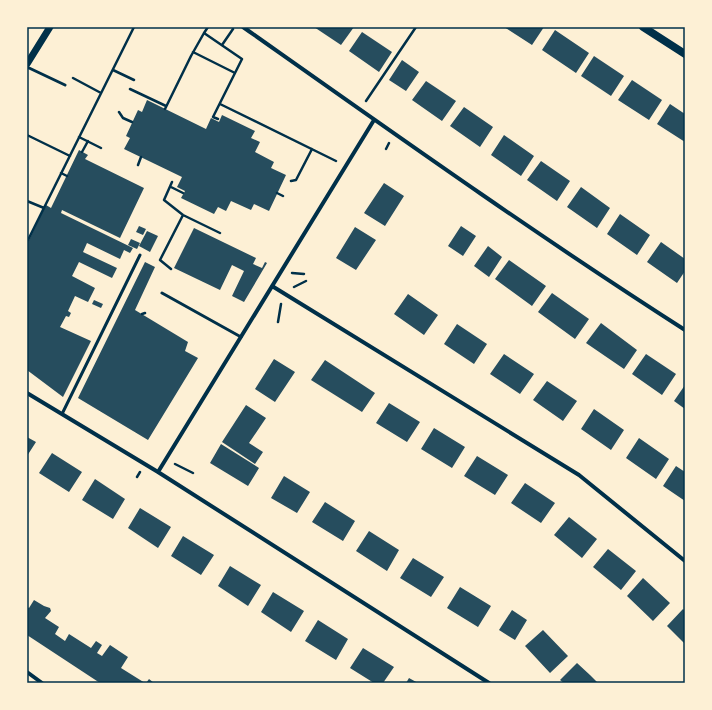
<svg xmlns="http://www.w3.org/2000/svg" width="712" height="710" viewBox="0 0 712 710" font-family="'Golos Text',sans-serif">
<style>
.building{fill:#264d5e}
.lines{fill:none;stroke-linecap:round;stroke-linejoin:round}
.path{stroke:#003049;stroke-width:2.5}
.service{stroke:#003049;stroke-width:3}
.minor{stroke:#003049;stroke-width:4}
.tertiary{stroke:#003049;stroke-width:7}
.secondary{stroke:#003049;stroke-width:8}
.neatline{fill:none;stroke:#003049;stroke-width:1.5}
</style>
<rect width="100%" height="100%" fill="#fdf0d5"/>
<path class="building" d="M314,27h40l-13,18z
M504,27h40l-12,18z
M555,30l34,23 -13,20 -34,-23z
M362,32l30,20 -13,20 -30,-21z
M594,56l30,20 -13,20 -30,-20z
M402,60l17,12 -13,19 -17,-11z
M632,80l30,20 -13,20 -31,-20z
M426,81l30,20 -14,20 -30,-21z
M147,100l59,29 5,-11 8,4 3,-7 33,16 -4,7 9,4 -5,10 19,10 -3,6 15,7 -17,36 -15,-7 -3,6 -20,-9 -5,10 -8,-4 -4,7 -33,-16 4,-7 -8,-4 5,-10 -58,-28 6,-11 -4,-2 12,-26 4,2z
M670,104l15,10v28l-28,-18z
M464,107l29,20 -13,20 -30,-21z
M504,135l30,21 -13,20 -30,-21z
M79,150l9,5 -3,4 59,29 -24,50 -58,-28 -1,3 72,35 -3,5 -6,-3 -4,9 -33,-16 -4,9 34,16 -5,10 -33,-16 -7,14 23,12 -7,14 -13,-6 -7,15 3,2 -2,4 -3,-1 -6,11 31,14 -28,56 -36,-27v-126l19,-39 5,3z
M541,161l29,20 -13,20 -30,-21z
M384,183l20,13 -19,30 -21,-13z
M581,187l29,21 -13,20 -30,-21z
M620,214l30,21 -13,20 -30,-21z
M139,226l7,3 -3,6 -7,-3z
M461,226l15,10 -13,20 -15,-10z
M355,227l21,13 -20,30 -20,-12z
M194,228l62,30 -3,6 9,4 3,-6 2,1 -23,39 -12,-6 12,-25 -12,-6 -12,25 -46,-22z
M147,231l11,5 -8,16 -11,-6z
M131,239l9,4 -3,6 -9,-4z
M661,242l24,17v12l-8,12 -30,-21z
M488,246l14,11 -13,20 -15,-11z
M509,260l37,26 -14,20 -37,-27z
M145,262l10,5 -20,43 53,32 -3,9 13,7 -50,82 -70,-42z
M552,293l37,26 -14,20 -37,-27z
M408,294l30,21 -14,20 -30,-21z
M94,300l9,4 -2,4 -9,-4z
M601,323l36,27 -13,19 -38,-26z
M457,324l30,20 -13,20 -30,-20z
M504,354l30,20 -14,20 -30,-20z
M646,354l30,20 -14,21 -30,-21z
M274,359l21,13 -20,30 -20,-13z
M325,360l50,33 -13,19 -51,-32z
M547,381l30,20 -14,20 -30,-21z
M685,385v24l-11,-8z
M389,403l31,19 -13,20 -31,-19z
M246,405l20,13 -17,25 14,9 -8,12 -33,-22z
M594,409l30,21 -13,20 -30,-21z
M434,428l31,19 -13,21 -31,-19z
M27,437l9,5 -9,14z
M639,438l30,21 -13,20 -30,-21z
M221,444l38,24 -11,18 -38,-23z
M52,453l30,19 -13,20 -30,-19z
M477,456l31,19 -13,20 -31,-19z
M676,466l9,6v29l-22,-15z
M284,476l26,16 -13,21 -26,-15z
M95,479l30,20 -12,20 -31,-19z
M525,483l30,20 -14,20 -30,-20z
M325,502l30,19 -12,20 -31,-19z
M140,508l31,19 -13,21 -30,-20z
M569,517l28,22 -15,19 -28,-23z
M369,531l30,19 -12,21 -31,-20z
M183,536l31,19 -13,20 -30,-19z
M608,549l28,22 -15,19 -28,-23z
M413,558l31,19 -13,20 -31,-19z
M230,566l31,19 -13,21 -30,-20z
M643,578l27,25 -17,18 -26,-25z
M460,587l31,19 -13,21 -31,-19z
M273,592l31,19 -13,21 -30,-20z
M34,600l10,6 6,2 1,3 -6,7 14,9 -4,7 10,7 4,-7 22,14 5,-7 6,4 -5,8 5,3 8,-11 18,12 -7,11 24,15h-45l-73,-48v-28l2,1z
M683,609l2,2v33l-18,-18z
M512,610l15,10 -12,20 -16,-10z
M318,620l30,19 -12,21 -31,-19z
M543,630l25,26 -18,17 -25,-27z
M363,648l31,19 -11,16h-9l-24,-15z
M577,663l13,12 8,8h-34l-4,-3z
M409,678l9,5h-12z
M149,679l5,4h-8z"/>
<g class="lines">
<path class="path" d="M204,33l4,-6
M222,45l11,-16
M193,52l42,21
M113,70l21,10
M73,78l28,15
M130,89l36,17
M366,101l50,-74
M220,104l116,57
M165,109l26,-53 13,-23 38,26 -29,58 5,2
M119,112l4,6 9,4
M27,135l43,21
M79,137l22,11
M386,149l3,-6
M82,152l6,-11
M138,165l3,-8
M61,173l6,3
M291,181l5,-1 16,-31
M172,182l-8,18 19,15 37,18
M171,187l12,6
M277,193l6,3
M27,201l17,7
M27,242l107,-215
M171,269l-11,-9 23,-45
M292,273l12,1
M294,287l12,-6
M142,314l3,-1
M278,322l3,-18
M175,464l18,9
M137,477l3,-5"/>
<path class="service" d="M27,67l38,18
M162,293l79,44
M62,414l78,-159"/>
<path class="minor" d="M243,27c146,103 292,207 442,303
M272,286l307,189 106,86
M27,393l131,79 331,211
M158,472l216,-352
M27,672l15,11"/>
<path class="tertiary" d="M27,64l23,-37"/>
<path class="secondary" d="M643,27l42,27"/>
</g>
<rect width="712" height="710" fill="none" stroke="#fdf0d5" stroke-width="56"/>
<rect x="28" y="28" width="656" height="654" class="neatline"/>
</svg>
